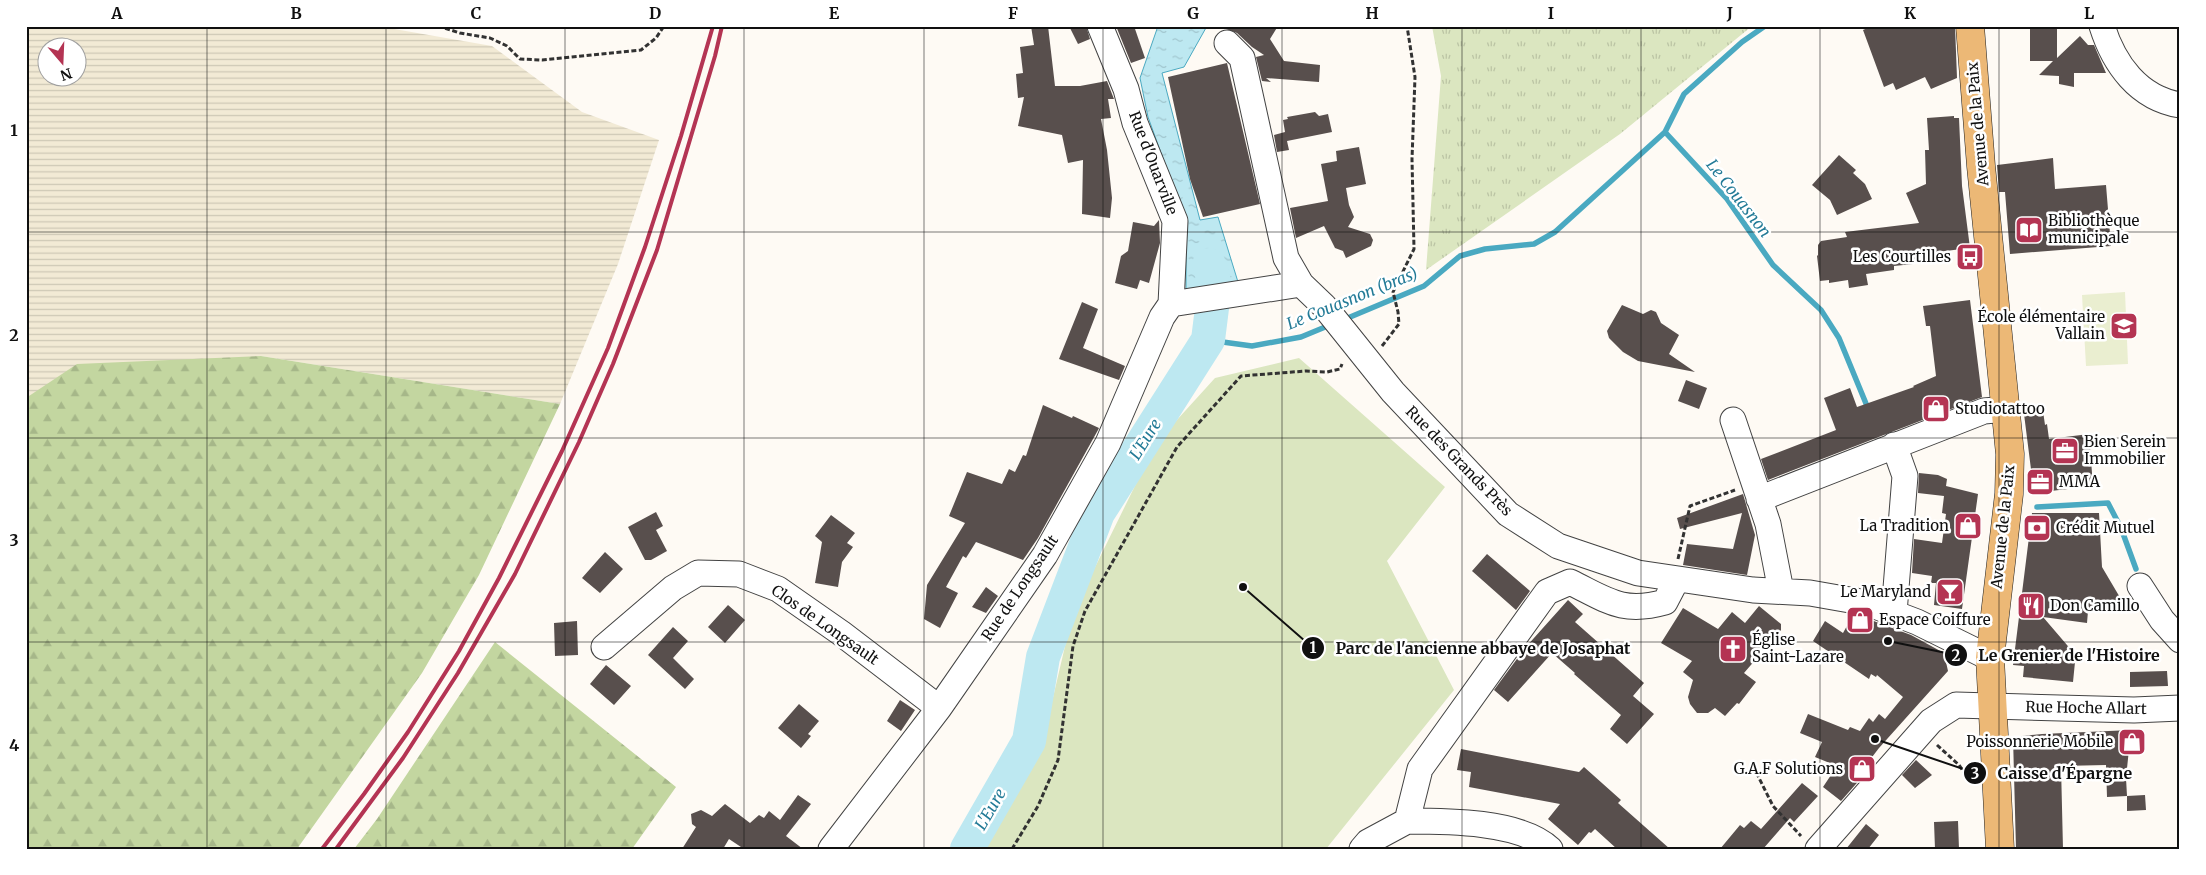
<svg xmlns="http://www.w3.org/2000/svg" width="2206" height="875" viewBox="0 0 2206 875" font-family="Merriweather,serif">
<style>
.farmland{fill:url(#farmland-rules);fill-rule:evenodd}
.grass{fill:url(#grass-tufts)}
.forest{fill:url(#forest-firs)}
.park{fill:#dbe6c0}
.pitch{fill:#eaeed0}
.water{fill:url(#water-ripples);stroke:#4aa9c1}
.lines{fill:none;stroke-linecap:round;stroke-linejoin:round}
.stream{stroke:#4aa9c1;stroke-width:5.5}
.river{stroke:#bde8f1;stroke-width:34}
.building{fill:#584f4d}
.minor-casing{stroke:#434343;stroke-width:27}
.major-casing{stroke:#212121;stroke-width:29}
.path{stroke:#323232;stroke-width:3;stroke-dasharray:5 2.5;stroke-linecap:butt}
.minor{stroke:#fff;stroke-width:25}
.major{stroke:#ecb876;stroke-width:28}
.rail{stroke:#b43453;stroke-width:4}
.grid{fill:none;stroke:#101010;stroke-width:1;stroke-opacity:0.55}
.labels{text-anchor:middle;stroke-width:5;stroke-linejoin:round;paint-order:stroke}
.street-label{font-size:15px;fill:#101010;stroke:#fff}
.poi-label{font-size:15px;fill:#101010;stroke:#fff;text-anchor:start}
.water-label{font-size:16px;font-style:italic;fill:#237b97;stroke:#fff}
.leader{fill:none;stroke:#101010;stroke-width:2}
.callout-dot{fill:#101010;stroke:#fff;stroke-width:2}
.mark-label{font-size:15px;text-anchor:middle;font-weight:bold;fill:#fff}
.callout-label{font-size:16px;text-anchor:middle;font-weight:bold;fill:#101010;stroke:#fff;stroke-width:5;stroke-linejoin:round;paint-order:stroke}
.neatline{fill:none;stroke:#101010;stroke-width:2}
.grid-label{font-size:16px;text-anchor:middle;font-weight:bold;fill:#101010}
</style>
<defs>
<pattern id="farmland-rules" width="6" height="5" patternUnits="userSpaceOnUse" patternTransform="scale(1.25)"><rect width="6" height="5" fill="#f2ead5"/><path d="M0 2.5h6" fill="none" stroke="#cec8b6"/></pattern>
<pattern id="grass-tufts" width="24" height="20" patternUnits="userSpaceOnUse" patternTransform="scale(1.25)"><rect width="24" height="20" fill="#dbe6c0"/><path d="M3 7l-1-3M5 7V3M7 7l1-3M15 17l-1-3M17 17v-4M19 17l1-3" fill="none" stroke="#bbc4a4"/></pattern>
<pattern id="forest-firs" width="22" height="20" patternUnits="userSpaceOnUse" patternTransform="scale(1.25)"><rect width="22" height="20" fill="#c3d6a0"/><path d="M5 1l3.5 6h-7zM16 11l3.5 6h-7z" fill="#a6b789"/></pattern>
<pattern id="water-ripples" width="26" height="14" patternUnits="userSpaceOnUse" patternTransform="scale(1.25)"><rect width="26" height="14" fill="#bde8f1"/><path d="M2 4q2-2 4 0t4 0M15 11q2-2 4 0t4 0" fill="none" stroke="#a1c6ce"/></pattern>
</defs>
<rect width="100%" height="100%" fill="#fefaf4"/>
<path class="farmland" d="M26,26h351l115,20 90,66 77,28 -41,124 -58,140 -299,-48 -235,42zM48,48h30v30h-30z"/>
<path class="grass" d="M1432,26h320l-132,108 -194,136 15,-194z"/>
<path class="forest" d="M261,356l299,48 -81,171 -57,98 -125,176h-271v-451l51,-34z
M495,642l181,145 -44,62h-278l23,-30z"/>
<path class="park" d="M1299,358l146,129 -58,74 67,129 -128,159h-348l66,-113 29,-124 83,-169 59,-65z"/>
<path class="pitch" d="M2125,292l3,72 -42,2 -4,-71z"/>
<path class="water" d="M1158,26h49l-23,41 -22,6 38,147 18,-3 20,65 -52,8v-68l-38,-105 -8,-39z"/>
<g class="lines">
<path class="stream" d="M1665,132l62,67 46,66 48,45 18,28 28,68
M1343,320l81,-34 36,-30 25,-7 49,-5 21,-12 110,-100 19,-38 58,-52 23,-16
M1208,340l44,6 49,-9 29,-12
M2037,507l71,-4 13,25 15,41"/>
<path class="river" d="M967,849l62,-108 14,-84 55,-144 110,-173 7,-56 -6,-19"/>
</g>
<path class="building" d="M1031,26h17l7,60h25l27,-5 5,13 2,5h-6l3,19 -10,1 6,31 5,48 -2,20 -28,-4 1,-54 -15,3 -6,-28 -44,-9 6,-29 -6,1 -2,-24 7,-1 -3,-26 14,-2z
M1069,26h17l4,13 -12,5z
M1116,26h18l11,32 -14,5z
M1218,26h60l-8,13 14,22 36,4 -1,17 -53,-4 5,4 -9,-1 -6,-24 8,-2 -12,-8 -15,-14z
M1872,26h83l2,52 -26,11 -6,-12 -29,13 -3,-7 -9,4 -21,-57z
M2030,26h27v32l23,-22 8,9h6l12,28h-32v14l-15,-3v-8l-20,-1 14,-14h-23z
M1227,63l33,141 -57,13 -13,-38 -22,-102z
M1315,112l4,4 9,-2 4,18 -45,9 2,9 -12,2 -3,-17 11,-3 -2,-12 5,-1 -1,-2z
M1954,116v2h5l3,68 8,62 -49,6 1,4 -9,1v5l-19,2v4l-28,4 2,11 -19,3 -1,-8 -19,3v-3l-9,1 -3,-25 1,-1v-10l3,-4 26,-4 -2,-5 74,-9 -13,-30 20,-9 -1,-34h4l-2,-32z
M1359,147l7,37 -20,4 3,17 5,12 -6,10 22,7 3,6 -2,6 -25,12 -3,-7 -8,-3 -11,-22 -28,12 -6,-30 38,-7 -7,-37 16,-3 -1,-10z
M1839,155l17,15 -3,3 12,11 7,15 -35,16 -7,-15 -18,-15z
M2053,158l2,31 51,-4 5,61 -101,8 -5,-62h-6l-2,-27z
M1159,220l1,23 -11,40 -9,-3 -3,9 -22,-6 6,-27 7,-5 5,-29 21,4z
M1970,300l12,97 -214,83 -7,-21 75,-29 -12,-32 26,-10 7,19 57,-20 -1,-1 23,-10 -6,-50h-4l-3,-20z
M1082,302l16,7 -15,39 42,18 -6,14 -60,-21z
M1622,305l21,9 8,-4 5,2 5,11 18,12 -10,19 26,18 -57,-11 -15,-9 -14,-14 -2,-7z
M1686,380l21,8 -8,21 -21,-8z
M1043,405l29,13 1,-2 26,12 -1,2 -60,108 -15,22 -47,-18 -10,16 -3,-2 -17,31 12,6 -18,35 -16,-9 3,-34 38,-62 -16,-7 18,-44 35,12 7,-15 6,3 8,-17 3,1z
M2043,411l2,14 2,-1 2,15 40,-5 4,52 -59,7 -10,-79z
M1919,473l19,2 9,4 -1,7 32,8 -16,115 -28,-4 2,-22h-5l1,-7 -20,-3 2,-34 28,4 4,-29 -4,-1 2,-17 -26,-3z
M1743,494l12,41 -8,40 -64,-10 4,-21 46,5 9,-36 -62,16 -3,-11z
M656,512l7,14 -7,4 11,21 -16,9h-6l-17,-33z
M2032,513h67l3,54 26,44h-40l-1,12 -44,-6 30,35 -1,9 3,1 -2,20 -50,-5 1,-11 -11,-1z
M831,515l24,18 -8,10 6,4 -11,15 -4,25 -23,-4 7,-41 -7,-6z
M605,552l18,17 -23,24 -18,-15z
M1487,554l43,37 -14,19 -44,-39z
M986,587l12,9 -12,17 -14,-6z
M1568,600l15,14 -8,8 69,61 -11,13 21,18 -27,30 -17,-15 11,-14 -47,-41 1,-1 -23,-20 -44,49 -14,-12 31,-42z
M728,605l17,15 -20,23 -17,-16z
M1759,606l22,18v6l-37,43 12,9 -17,22 -2,-1 -12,13 -10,-8 -7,5h-11l-7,-9 -2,-7 5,-17 -10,-8 9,-11 -31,-18 22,-35 35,21 14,-17 13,11z
M1853,615l10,2 48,18 33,18 4,18 -69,77 -13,17 4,3 -29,33 -18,-14 14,-21 -22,-9 7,-15 -22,-9 8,-19 40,16 2,-3 10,4 9,-13 4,4 6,-8 6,5 18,-22 -26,-22 -1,2 -5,-3 -2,5 -56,-38 12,-20 18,12z
M577,621l1,34 -23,1 -1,-33z
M673,627l15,14 -15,17 21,21 -9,10 -37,-34z
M606,665l25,21 -17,19 -24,-21z
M2167,671l1,15 -38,1v-15z
M900,700l15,10 -14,21 -14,-10z
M799,704l20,17 -11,13 3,2 -10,12 -23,-20z
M2131,730l-5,48 1,18 18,-1 1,15 -19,1v-15l-20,1 -1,-32 -45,1 2,83h-47l-3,-112 29,-3z
M1461,749l118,23 5,-5 37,33 -3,3 52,46h-53l-22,-20 -4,4 -2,-1 -11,13 -30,-26 12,-15 -91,-17 2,-15 -14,-2z
M1916,760l16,15 -17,13 -13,-13z
M1802,783l16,13 -24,26 -4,-4 -27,31h-43l20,-24 4,3 7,-7 10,8z
M798,795l13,9 -25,32 17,13h-59l-15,-10 -6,10h-41l14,-22 -4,-3 -1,-10 10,-4 11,6 13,-12 25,19 9,-8 5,3 5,-7 11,9z
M1958,821l1,28h-24l-1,-27z
M1866,824l13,11 -11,14h-22z"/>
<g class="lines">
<defs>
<path id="minor" d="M1100,26l26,63 9,34 40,98 -4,83
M2102,26c12,38 36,72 78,79
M1227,43l15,15 44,200 15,26 23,22 69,86 115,122 50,32 80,27 115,17 57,3 57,10 50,19 73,36
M1171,304l130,-20
M1733,420l35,104 13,67
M1894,445l11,31 -11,137
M1759,499l225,-88 23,-2
M2140,586l22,34 18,20
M604,647l69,-59 25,-15 41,1 39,15 63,44 98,75
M1407,821c39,0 114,0 143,28
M831,849l108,-141 106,-153 63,-112 54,-126 9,-13
M1362,849l6,-7 39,-21 13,-52 127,-177 23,-10c37,18 52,32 95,20l12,-23
M1818,849l113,-128 25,-16 178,5 46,-2"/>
<path id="major" d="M1970,26l11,140 29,288 -1,40 -19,164 10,191"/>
</defs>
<use href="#minor" class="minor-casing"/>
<use href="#major" class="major-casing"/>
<path class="path" d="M438,26l22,7 30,5 17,8 13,13 22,1 99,-10 15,-12 8,-12
M1382,346l17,-22 -1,-12 -5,-20 21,-43 -2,-90 3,-82 -8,-51
M1678,559l12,-53 45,-16
M1937,745l22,20 11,16
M1753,766l20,40 28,30
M1012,849l26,-43 20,-46 15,-114 12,-35 92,-164 64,-71 65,-5 21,1 13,-3 2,-5"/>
<use href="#minor" class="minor"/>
<use href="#major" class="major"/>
<path class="rail" d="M322,849l42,-55 44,-62 51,-81 40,-73 63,-127 46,-103 37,-101 36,-111 32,-110
M336,849l67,-91 55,-85 57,-99 64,-132 34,-78 44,-114 58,-194 7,-30"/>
</g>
<path class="grid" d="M207,26v823M386,26v823M565,26v823M744,26v823M924,26v823M1103,26v823M1282,26v823M1462,26v823M1641,26v823M1820,26v823M1999,26v823M26,232h2154M26,438h2154M26,642h2154"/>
<defs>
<symbol id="library-square" viewBox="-11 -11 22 22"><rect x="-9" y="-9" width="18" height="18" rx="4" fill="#b43453" stroke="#fff"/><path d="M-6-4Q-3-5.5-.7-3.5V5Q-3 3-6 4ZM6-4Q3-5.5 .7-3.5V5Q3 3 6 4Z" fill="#fff"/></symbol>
<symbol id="bus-square" viewBox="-11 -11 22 22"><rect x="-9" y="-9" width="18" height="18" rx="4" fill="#b43453" stroke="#fff"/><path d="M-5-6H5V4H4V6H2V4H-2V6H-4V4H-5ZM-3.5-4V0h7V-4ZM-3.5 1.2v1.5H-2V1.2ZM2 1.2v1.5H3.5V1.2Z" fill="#fff"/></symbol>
<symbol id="school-square" viewBox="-11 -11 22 22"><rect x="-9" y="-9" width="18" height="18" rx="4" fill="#b43453" stroke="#fff"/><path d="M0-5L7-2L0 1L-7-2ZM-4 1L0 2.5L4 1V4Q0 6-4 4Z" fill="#fff"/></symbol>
<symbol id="shop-square" viewBox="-11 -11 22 22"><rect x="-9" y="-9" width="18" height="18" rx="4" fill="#b43453" stroke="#fff"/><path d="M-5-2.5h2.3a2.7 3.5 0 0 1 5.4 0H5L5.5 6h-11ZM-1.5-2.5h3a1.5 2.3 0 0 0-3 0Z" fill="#fff"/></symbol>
<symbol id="office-square" viewBox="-11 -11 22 22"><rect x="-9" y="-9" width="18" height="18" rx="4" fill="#b43453" stroke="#fff"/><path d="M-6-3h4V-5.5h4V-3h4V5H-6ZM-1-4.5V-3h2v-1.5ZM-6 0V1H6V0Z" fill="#fff"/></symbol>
<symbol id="bank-square" viewBox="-11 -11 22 22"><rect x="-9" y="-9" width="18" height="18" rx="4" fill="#b43453" stroke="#fff"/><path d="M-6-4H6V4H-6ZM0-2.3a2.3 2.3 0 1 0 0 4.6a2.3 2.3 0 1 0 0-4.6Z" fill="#fff"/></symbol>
<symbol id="bar-square" viewBox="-11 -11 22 22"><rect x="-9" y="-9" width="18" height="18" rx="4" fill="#b43453" stroke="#fff"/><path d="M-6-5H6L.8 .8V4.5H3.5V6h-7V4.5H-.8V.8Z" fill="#fff"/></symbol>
<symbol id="restaurant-square" viewBox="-11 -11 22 22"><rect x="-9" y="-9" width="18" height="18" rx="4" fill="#b43453" stroke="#fff"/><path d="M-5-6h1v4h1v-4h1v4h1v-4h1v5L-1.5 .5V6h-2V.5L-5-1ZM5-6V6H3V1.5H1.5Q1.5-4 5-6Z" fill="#fff"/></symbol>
<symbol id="church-square" viewBox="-11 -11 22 22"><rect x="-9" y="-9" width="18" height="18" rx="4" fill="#b43453" stroke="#fff"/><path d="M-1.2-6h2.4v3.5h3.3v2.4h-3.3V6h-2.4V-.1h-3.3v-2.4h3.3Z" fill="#fff"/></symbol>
</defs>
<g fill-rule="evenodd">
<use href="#library-square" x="2013" y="214" width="32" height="32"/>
<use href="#bus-square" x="1954" y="241" width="32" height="32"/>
<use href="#school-square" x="2108" y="310" width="32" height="32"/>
<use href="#shop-square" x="1920" y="393" width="32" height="32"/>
<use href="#office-square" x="2049" y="435" width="32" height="32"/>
<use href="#office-square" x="2024" y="466" width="32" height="32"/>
<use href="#shop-square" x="1952" y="510" width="32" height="32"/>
<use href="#bank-square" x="2021" y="512" width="32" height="32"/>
<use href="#bar-square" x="1934" y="576" width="32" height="32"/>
<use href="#restaurant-square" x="2015" y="590" width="32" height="32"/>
<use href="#shop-square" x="1844" y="604" width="32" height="32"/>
<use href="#church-square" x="1717" y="633" width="32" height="32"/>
<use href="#shop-square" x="2116" y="726" width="32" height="32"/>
<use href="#shop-square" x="1846" y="753" width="32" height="32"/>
</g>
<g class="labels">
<g class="street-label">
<text transform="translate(1978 124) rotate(-95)" y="5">Avenue de la Paix</text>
<text transform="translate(1153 163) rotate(69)" y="5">Rue d'Ouarville</text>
<text transform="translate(1459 461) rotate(46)" y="5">Rue des Grands Près</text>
<text transform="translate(2003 527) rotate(-84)" y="5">Avenue de la Paix</text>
<text transform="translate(1020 588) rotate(-56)" y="5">Rue de Longsault</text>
<text transform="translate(825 625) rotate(35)" y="5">Clos de Longsault</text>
<text transform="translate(2086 708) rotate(1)" y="5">Rue Hoche Allart</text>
</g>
<g class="poi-label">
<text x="2048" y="226">Bibliothèque<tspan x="2048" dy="17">municipale</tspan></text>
<text x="1951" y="262" text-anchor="end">Les Courtilles</text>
<text x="2105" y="322" text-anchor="end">École élémentaire<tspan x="2105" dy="17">Vallain</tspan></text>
<text x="1955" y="414">Studiotattoo</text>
<text x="2084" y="447">Bien Serein<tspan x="2084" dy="17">Immobilier</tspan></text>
<text x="2059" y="487">MMA</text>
<text x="1949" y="531" text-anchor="end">La Tradition</text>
<text x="2056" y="533">Crédit Mutuel</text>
<text x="1931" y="597" text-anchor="end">Le Maryland</text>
<text x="2050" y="611">Don Camillo</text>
<text x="1879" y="625">Espace Coiffure</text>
<text x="1752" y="645">Église<tspan x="1752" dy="17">Saint-Lazare</tspan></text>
<text x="2113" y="747" text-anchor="end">Poissonnerie Mobile</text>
<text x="1843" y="774" text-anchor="end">G.A.F Solutions</text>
</g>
<g class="water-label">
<text transform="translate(1739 198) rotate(52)" y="6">Le Couasnon</text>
<text transform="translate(1352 298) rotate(-22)" y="6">Le Couasnon (bras)</text>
<text transform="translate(1145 439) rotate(-58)" y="6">L'Eure</text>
<text transform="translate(990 809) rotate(-60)" y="6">L'Eure</text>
</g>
</g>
<path class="leader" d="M1243 587L1313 648M1888 641L1956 655M1875 739L1975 773"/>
<g class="callout-dot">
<circle cx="1243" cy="587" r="5"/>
<circle cx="1888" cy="641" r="5"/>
<circle cx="1875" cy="739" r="5"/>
<circle cx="1313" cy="648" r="12"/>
<circle cx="1956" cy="655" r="12"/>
<circle cx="1975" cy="773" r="12"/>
</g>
<g class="mark-label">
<text x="1313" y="653">1</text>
<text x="1956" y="661">2</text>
<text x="1975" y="779">3</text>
</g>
<g class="callout-label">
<text x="1483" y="654">Parc de l'ancienne abbaye de Josaphat</text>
<text x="2069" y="661">Le Grenier de l'Histoire</text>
<text x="2065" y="779">Caisse d'Épargne</text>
</g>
<rect width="2206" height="875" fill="none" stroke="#ffffff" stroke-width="55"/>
<g transform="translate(62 62) rotate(161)"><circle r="24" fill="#ffffff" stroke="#9f9f9f"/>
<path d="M0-4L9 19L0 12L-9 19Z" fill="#b43453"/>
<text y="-8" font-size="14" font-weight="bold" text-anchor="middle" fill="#101010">N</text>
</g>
<rect x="28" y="28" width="2150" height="820" class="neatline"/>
<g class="grid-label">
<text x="117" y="19">A</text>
<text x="296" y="19">B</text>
<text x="476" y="19">C</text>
<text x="655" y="19">D</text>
<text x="834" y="19">E</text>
<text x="1013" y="19">F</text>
<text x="1193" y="19">G</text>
<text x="1372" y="19">H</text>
<text x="1551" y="19">I</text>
<text x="1730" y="19">J</text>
<text x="1910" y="19">K</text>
<text x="2089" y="19">L</text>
<text x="14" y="136">1</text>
<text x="14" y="341">2</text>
<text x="14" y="546">3</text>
<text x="14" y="751">4</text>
</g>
</svg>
